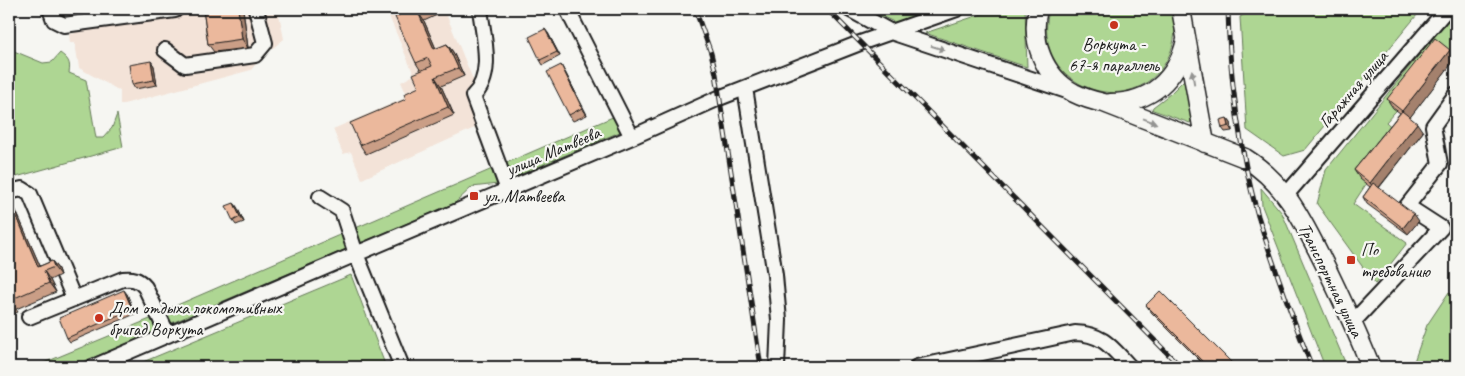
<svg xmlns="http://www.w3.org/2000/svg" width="1465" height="376" viewBox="0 0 1465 376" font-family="Caveat,sans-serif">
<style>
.built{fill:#f3e3d8}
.green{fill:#aed693;stroke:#657958}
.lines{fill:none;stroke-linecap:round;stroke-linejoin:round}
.minor-casing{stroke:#1c1c1c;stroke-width:18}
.major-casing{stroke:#1c1c1c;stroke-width:21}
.minor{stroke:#f6f6f2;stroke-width:14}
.major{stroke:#f6f6f2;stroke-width:18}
.rail-casing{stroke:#1c1c1c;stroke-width:5}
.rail{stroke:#f6f6f2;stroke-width:3;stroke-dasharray:9;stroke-linecap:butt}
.wall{fill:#ca9e86;stroke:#1c1c1c}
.shaded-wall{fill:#a4816d;stroke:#1c1c1c}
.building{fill:#ebb89c;stroke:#1c1c1c}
.oneway{fill:#949492}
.poi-dot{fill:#c8321e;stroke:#f6f6f2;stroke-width:2}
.labels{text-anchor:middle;stroke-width:4.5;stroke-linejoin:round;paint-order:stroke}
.poi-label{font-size:18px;fill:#1c1c1c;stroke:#f6f6f2;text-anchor:start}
.street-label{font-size:18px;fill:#1c1c1c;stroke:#f6f6f2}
</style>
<rect width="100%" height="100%" fill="#f6f6f2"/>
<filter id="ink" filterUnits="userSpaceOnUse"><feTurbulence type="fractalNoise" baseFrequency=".02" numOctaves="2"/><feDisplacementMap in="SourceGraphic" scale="10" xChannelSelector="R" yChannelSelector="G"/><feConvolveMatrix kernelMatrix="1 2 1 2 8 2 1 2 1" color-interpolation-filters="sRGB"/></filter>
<g filter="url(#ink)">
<path class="built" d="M72,9h202l1,2 4,3 5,25 -24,20 -9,11 -131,35v-14l-41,-23 -4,-25h-5l-1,-9 6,-1z
M386,9h58l46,112 -128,58 -11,-27 -8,2 -10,-25 70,-30 2,-8 -4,-9 13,-7z"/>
<path class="green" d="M867,9h69l-38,15z
M997,9h28l2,58 -102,-34z
M1050,9h123c13,58 -39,103 -93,75 -14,-8 -24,-18 -30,-34 -4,-13 -5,-28 0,-41z
M1253,9h169l-117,141 -21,6 -37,-26 -7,-113z
M1456,9v34l-70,79 13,12 -46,70 54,39 -32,41 -58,-80 9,-34z
M9,49l34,14 9,-1 8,-9c8,6 11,9 9,20l17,7 10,58h7l9,-10 5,-14 6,33 -114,32z
M1185,79l7,39 -2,5 -37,-13 -1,-1 1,-2 17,-13z
M615,116l7,15 -124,53 -26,3 -17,16 -281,119 -3,1c-4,-3 -5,-6 -6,-11l3,-3z
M1261,188l21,25 65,154h-22l-63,-161z
M351,275l35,92h-255z
M1449,292l7,7v68h-44l15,-42z
M150,319h3l5,10 -7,5 -81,33h-36z"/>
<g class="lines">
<defs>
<path id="minor" d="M50,9l4,11 10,5 111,-15
M480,9c3,26 15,67 -7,87l35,94
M567,9l65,128
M849,9l42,23 176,59
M165,50l20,15 70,-10 10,-12 -9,-34
M745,88l30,187 4,45 -2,47
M9,192l13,-3 8,5 44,105
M1286,195l161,-186
M320,197l22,14 14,43 46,113
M29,317l94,-38c10,-1 15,0 22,8l23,48
M1353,322l88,-94 -34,-22 33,-42 -7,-38 23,-32
M93,367l263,-113 276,-117 87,-39 141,-55 97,-34
M917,367l158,-34c29,1 37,15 55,34"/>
<path id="major" d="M1038,9c-8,32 6,68 36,84 10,5 20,8 30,10l141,55c43,27 59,66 81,109 16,33 31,65 45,100
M1181,9l24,134
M1110,103c41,0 67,-24 76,-63"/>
</defs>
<use href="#minor" class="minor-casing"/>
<use href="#major" class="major-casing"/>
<use href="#minor" class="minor"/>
<use href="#major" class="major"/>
<defs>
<path id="rail" d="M695,9l16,44 5,21 45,293
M827,9l354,358
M1228,9c1,67 12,143 30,207 16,51 34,101 54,151"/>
</defs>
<use href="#rail" class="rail-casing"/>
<use href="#rail" class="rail"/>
</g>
<path class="wall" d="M203,9h40l5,39 -34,4 -6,-8z
M406,9h28l3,6 -13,6 12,28 11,-5 6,8 11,24 -23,10 13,29 -88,39 -6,-9 46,-46 13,-12 2,-16 -5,-8 -9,-52z
M548,33l12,23 -17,9 -3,-5z
M1456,58l-46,59 13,15 -44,56 40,33 -11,13 -41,-30 -4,-7 7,-10 -10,-8 -6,-9 46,-57 -7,-5 -6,-9z
M151,61l3,5 3,19 -22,4 -3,-5z
M565,72l22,43 -14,6 -4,-6z
M1227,118l4,5 1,8 -7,1 -3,-4z
M9,195l31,71 12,-5 6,8 2,6 -10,5 6,12 -40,17 2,3 -9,4z
M234,203l3,4 7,15 -8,3 -3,-4z
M127,294l8,20 -65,28 -3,-4z
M1146,305l90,62h-30l-54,-54z"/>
<path class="shaded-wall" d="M238,9h5l5,39 -6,-9z
M418,12l6,9 16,37 -6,-9z
M545,29l3,4 12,23 -3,-4z
M447,44l6,8 11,24 -6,-8z
M1450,50l6,8 -48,62 -6,-9z
M151,61l3,5 3,19 -3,-5z
M561,65l4,7 22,43 -5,-7z
M435,77l6,9 13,29 -6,-8z
M1227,118l4,5 1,8 -3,-5z
M1417,123l6,9 -47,59 -6,-8z
M9,195l1,2 34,78 -6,-8 -29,-69z
M234,203l3,4 7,15 -4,-5z
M1414,214l5,7 -11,13 -5,-6z
M52,261l6,8 2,6 -6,-8z
M44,271l6,9 6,12 -7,-9z
M124,290l3,4 8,20 -3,-5z"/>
<path class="building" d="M203,9h35l4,30 -34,5z
M406,9h20l-8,3 16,37 13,-5 11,24 -23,9 13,30 -88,38 -10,-22 56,-24 -2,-5 15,-7 -6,-13 19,-8 -4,-8 -12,5 -21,-46 12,-6z
M545,29l12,23 -17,8 -11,-23z
M1435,38l15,12 -48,61 -15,-12z
M151,61l3,19 -22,4 -3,-19z
M561,65l21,43 -13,7 -22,-43z
M1402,111l15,12 -47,60 -16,-13z
M1227,118l2,8 -7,2 -2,-8z
M1373,183l41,31 -11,14 -40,-31z
M9,198l29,69 14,-6 2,6 -10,4 5,12 -39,17 2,3 -3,2z
M234,203l6,14 -7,4 -7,-15z
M124,290l8,19 -65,29 -8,-20z
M1160,291l76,76h-28l-62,-62z"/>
<defs><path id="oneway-solid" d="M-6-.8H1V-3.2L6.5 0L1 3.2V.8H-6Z" transform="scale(1.25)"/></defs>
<g class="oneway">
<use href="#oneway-solid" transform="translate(938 48) rotate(18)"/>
<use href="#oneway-solid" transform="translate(1193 77) rotate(-100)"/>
<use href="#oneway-solid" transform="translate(1150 121) rotate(21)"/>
</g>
</g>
<g class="poi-dot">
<circle cx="1114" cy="25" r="5"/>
<rect x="469" y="191" width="10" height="10" rx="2.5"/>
<rect x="1346" y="255" width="10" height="10" rx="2.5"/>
<circle cx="99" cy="318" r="5"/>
</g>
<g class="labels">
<g class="poi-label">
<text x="1114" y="50" text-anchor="middle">Воркута -<tspan x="1114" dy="21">67-я параллель</tspan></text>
<text x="484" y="202">ул. Матвеева</text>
<text x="1361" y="256">По<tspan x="1361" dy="21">требованию</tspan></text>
<text x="109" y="314">Дом отдыха локомотивных<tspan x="109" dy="21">бригад Воркута</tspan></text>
</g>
<g class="street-label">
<text transform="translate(1353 89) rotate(-49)" y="6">Гаражная улица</text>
<text transform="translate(553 151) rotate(-23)" y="6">улица Матвеева</text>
<text transform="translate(1331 280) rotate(64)" y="6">Транспортная улица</text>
</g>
</g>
<rect width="1465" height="376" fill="none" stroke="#f6f6f2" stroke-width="30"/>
<rect x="15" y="15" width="1435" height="346" fill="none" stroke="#1c1c1c" stroke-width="2" filter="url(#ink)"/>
</svg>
